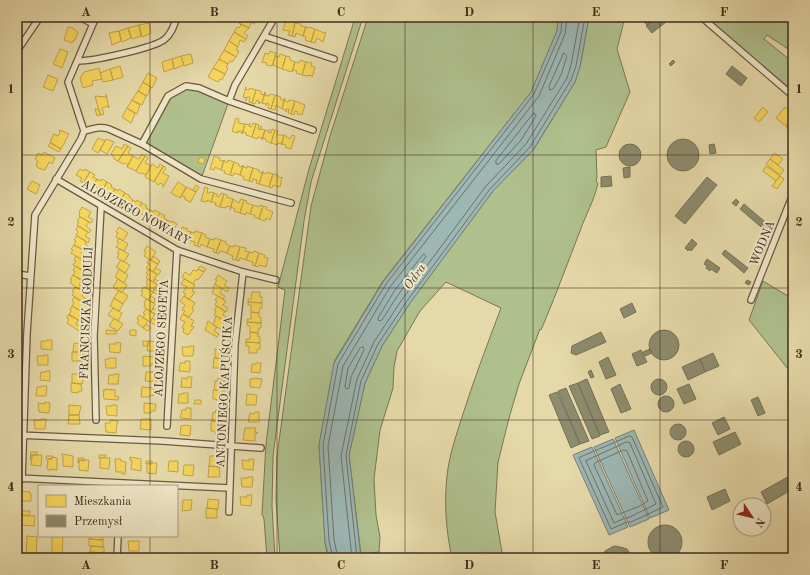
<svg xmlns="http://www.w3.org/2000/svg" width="810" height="575" viewBox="0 0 810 575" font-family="'Old Standard TT',serif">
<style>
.green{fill:#afc08d;stroke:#787756}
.water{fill:#9cb7b4;stroke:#778078}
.homes{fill:#f6d55c;stroke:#bfa349}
.industry{fill:#8c8c6e;stroke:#757056}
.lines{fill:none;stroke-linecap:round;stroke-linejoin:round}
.shore{stroke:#6e7269;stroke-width:1}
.street-casing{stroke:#6a5941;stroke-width:8}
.street{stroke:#efe6c7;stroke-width:5.5}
.grid{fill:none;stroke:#402e1e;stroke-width:1;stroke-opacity:0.55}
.labels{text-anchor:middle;stroke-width:4;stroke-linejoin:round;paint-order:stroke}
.street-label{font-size:12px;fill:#402e1e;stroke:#efe6c7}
.water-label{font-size:13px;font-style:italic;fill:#52493c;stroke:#efe6c7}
.neatline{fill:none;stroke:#402e1e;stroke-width:1.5}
.grid-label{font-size:13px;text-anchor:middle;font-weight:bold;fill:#402e1e}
</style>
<rect width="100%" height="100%" fill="#e6d9a9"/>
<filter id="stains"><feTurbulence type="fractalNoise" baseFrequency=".005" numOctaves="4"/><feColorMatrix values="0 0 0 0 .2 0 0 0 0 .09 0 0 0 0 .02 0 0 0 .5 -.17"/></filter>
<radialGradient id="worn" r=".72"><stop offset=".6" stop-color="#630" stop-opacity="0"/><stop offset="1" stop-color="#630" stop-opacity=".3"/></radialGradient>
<path class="green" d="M345,17h18l-52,165 -7,39 -31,235 -1,50 3,52h-8l-3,-39 -2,-5 4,-70 19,-154 -7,-3 31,-118 45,-148z
M368,17h190l-1,14 -26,61 -148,189 -48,79 -16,85 6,97 3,16h-48l-4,-58 1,-44 34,-250 19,-70z
M589,17h36l-8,32 13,43 -24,55 -10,3 1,27 -1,4 2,2c-4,18 -12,31 -18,48 -12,31 -23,61 -36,92l-3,7 -1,-1 -21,55 -10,34 -11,44 -3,50 8,46h-51c-6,-27 -8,-54 -5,-82 2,-19 8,-37 14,-56 12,-38 26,-75 40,-112l-55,-26 -26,29 -23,40 -3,16 -1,21 -13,42 -6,49 2,36 4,22 -1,15 -18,2 -12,-99 16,-72 17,-37 28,-43 34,-46 49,-66 41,-42 41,-67 5,-15z
M706,17h76l11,10v25l-26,-17 -3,4 26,21 3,-3v35z
M186,86l43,15 -28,78 -59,-35 26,-48z
M763,281l30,18v74l-1,1 -43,-54z"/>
<path class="water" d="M558,17h31l-9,50 -5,15 -42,68 -40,41 -83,112 -28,43 -17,37 -16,72 12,103h-32l-4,-16 -6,-97 15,-82 49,-81 148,-190 26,-61z
M634,430l35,80 -19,8 -35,-80z
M613,439l36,80 -19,8 -36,-80z
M592,447l36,80 -19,8 -36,-80z"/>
<path class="homes" d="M243,17h6l7,4 -2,3 -3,-2 -2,6 -10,-5z
M249,17h7l2,1 -2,3z
M286,20l9,3 -3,13 -4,-1 2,-4 -7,-1z
M149,23l2,10 -9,4 -3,-12z
M239,23l10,5 -5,5 4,3 -2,3 -12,-7 3,-5 2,1 2,-3z
M295,23l6,1v2l4,1 1,-1 -3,10 -7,-3 -1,4 -3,-1z
M139,25l2,11 -9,3 -4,-11z
M306,26l-1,1 4,1v-1l6,2 -4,13 -6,-2 1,-3 -3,-1z
M68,27l4,1 6,4 -3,8h-1l-2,3 -8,-3z
M128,28l3,10 -9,4 -3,-11z
M315,29l9,4 2,-1 -3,10 -6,-4 -2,5 -4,-1z
M119,31l2,10 -9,4 -3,-12z
M234,32l12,7 -2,3 -4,-2 -2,7 -9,-6z
M229,41l9,6 -2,3 3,1 -3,6 -12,-7z
M60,49l8,3 -6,16 -9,-4z
M224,50l12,7 -4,5 -2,-1 -2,3 -9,-5z
M270,51l6,2 -4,13 -6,-1 1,-2 -4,-1 -1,1 3,-10 4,1z
M276,53l-1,3 4,1 1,-3 6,2 -4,13 -9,-4z
M191,54l2,9 -9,3 -3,-10z
M181,56l3,9 -10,4 -2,-10z
M286,56l4,1v3l5,2 -3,10 -10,-3z
M172,59l2,9 -10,4 -2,-10z
M219,59l9,5 -2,3 2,1 -3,6 -12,-6z
M300,60l6,2 -4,13 -6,-2 1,-2 -4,-1 -1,2 3,-10 4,1z
M306,62l6,1 -1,3 4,1 -3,10v-1l-3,-1 -1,1 -6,-1z
M120,66l3,11 -10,3 -3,-11z
M99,68l3,11 -10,2 1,4 -10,3 -3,-10 4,-6z
M213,68l12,6 -3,6 -2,-1 -2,3 -10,-5z
M110,69l3,11 -10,2 -3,-9z
M148,73l9,5 -5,10 -9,-6z
M48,75l10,4 -5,12 -10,-4z
M143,82l8,5 -4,9 -9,-5z
M246,87l-1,2 4,1 1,-2 6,2 -4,13 -3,-1 1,-5h-3l-1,4v-3l-3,-1z
M256,90l5,1v3l4,1v-3l-3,11 -3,-1v2v-3l-2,-1 -2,4 -3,-1z
M138,91l8,5 -4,9 -10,-5z
M265,92v3l4,1 1,-2 5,1 -4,14 -3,-1 1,-4 -2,-1 -1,3v-2l-4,-1z
M106,94l3,14 -1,-2 -6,2 2,6 -4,1 -5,-19 11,1z
M275,95l6,2 -1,2 4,1 1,-2 -3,11 -6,-4 -1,5 -4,-1z
M132,100l8,5 -3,9 -10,-6z
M284,100l4,2 1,-2 6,1 -4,13 -3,-1 1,-4h-2l-1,3v-2l-4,-1z
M295,101l10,4 -3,10 -5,-1 1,-2 -3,-1 -1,4 -3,-1z
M763,107l5,5 -9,10 -5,-4z
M785,107l8,6v5l-7,8 -10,-8z
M127,108l8,6 -4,9 -9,-6z
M95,109h4l1,6 -3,1z
M236,118l3,1 -1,4 7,1 -3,10v-2l-4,-1v2l-6,-2z
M790,122l3,3 -1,2 1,2 -2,2 -5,-4z
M250,123l-1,3 2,1 2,-4 3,1 -4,13 -6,-2v-2l-3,-1 -1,2 3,-10 4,1z
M256,124l3,1 -1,4 2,1 1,-4v3l4,1 -3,10v-2l-4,-1 -1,2 -5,-2z
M270,129l-2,3 3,1 1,-4 3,1 -4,13 -5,-2v-2l-3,-1 -1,2 3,-10 3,1z
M60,130l9,4 -8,15 -11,-7 4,-8 4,2 2,-3 -1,-1z
M275,130l3,1 -1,4h7l-2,9 -4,-1 -1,2 -6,-2z
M284,135l6,4 2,-4 3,1 -4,13 -6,-2 1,-2 -4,-1 -1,1z
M98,138l7,3 -7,12 -6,-4z
M106,139l8,3 -7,12 -7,-4z
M50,143l11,6 -2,3 -11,-6z
M124,144l4,2 -10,15 -4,-2 -1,-4 -2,-1 5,-8 6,3z
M128,146l3,2 -3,5 5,3 -6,11 1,-2 -3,-2 -2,1 -5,-3z
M44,152l11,6 -3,6 -3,-2 -4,8 -7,-2 -2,-3 2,-4 -3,-2 3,-6 4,2z
M775,153l8,6 -5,6 -8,-6z
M142,154l3,2 -9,15 -9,-4 6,-11 5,3 2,-1z
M145,156l3,2 -3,5 6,3 -5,9 -4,-2 -2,1 -4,-3z
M214,156l6,2 -1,2 4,1 1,-1 -3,10 -6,-3 -1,3 -4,-1z
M200,157l5,2 -2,5 -5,-2z
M770,159l14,11 -4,5 -14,-11z
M224,160v1l3,2 1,-3 6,2 -4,13 -6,-2 1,-2 -4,-1z
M234,162l5,2v2l4,1v-2l-3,10 -6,-2 -1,3 -3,-1z
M152,164l6,4 2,-4 3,2 -9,16 -9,-5z
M243,165v2l4,1v-2l6,2 -4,13 -6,-2 1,-2 -4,-2z
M164,166l2,2 -3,5 6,3 -6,11v-2l-2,-2 -3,2 -4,-4z
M766,166l14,10 -4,5 -13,-10z
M253,168l6,2v2l3,1 1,-2 -4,13 -3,-1 1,-3 -4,-1 -1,3 -3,-1z
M80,169l4,2 1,-2 5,3 -7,11 -3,-2 2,-3 -6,-3z
M263,171v2l3,1 1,-2 6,2 -4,13 -10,-3z
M90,172l5,3 -2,2 4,2 -4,7 -5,-5 -2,4 -3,-2z
M273,174l5,1v2l4,1v-1l-2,10 -7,-2 -1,3 -3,-1z
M780,176l4,3 -7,10 -5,-3z
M97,179l4,2 1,-2 5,3 -6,11 -3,-1 2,-3 -7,-3z
M32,181l8,4 -4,9 -9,-5z
M107,182l5,3 -1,2 4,2 -4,7 -6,-4 -2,3 -2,-2z
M178,182l8,5 -6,11 -9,-5z
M196,185l3,2 -3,5 -3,-2z
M187,187l9,5 -6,11v-1l-3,-2h-2v-3l-3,-1 -2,2z
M205,187l3,1 -1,5h2l1,-1 4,1 -3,9 -4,-2v2l-6,-1z
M115,189l3,2 1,-2 6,4 -7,11 -3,-2 2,-3 -6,-3z
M125,193l5,3 -1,1 4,3 -5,7 -6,-5 -1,3 -3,-1z
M214,193l3,1v2l2,1 2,-4 3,1 -4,13 -5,-2 1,-2 -5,-1z
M224,194l3,1v2l6,2 -3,11 1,-3 -4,-1 -1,2 -6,-1z
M233,199l6,4 2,-4 3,1 -4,13 -6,-2 1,-2 -4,-2 -1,3z
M133,200l3,2 1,-2 5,3 -6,11 -3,-2 1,-3 -6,-2z
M244,200l3,1 -1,2 7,2 -3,9 -4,-2v3l-6,-2z
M142,203l5,3 -1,2 4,2 -4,7 -6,-4 -2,3 -2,-2z
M253,205l6,2 1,-2 3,1 -4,13 -5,-2 1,-2 -5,-1z
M263,206l4,1 -1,2 7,3 -3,8 -4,-2 -1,3 -6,-2z
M82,207l9,5 -3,5 5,3 -2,3 -12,-7 1,-3 -1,-1z
M150,210l4,2 1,-2 5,3 -7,12 -3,-2 2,-3 -6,-3z
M160,213l5,3 -1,2 3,2 -4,7 -5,-4 -2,3 -3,-1z
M80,217l9,5 -3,4 5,4 -2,3 -12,-8 2,-3 -2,-1z
M167,220l4,2 1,-1 5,3 -6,11 -3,-2 2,-4 -7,-2z
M78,226l10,6 -3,4 5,3 -2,4 -12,-8 2,-3 -2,-2z
M119,227l9,6 -5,8 -7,-4 2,-4 -2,-1z
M182,227l6,2 -1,2 4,1 -3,8 -6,-2 -1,3 -3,-1z
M195,231l7,2 -5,13 -3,-1 1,-3 -7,-2 3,-8 4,1z
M202,233l4,2 -1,2 5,2 -3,8 -6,-3 -1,3 -3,-1z
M77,236l9,5 -1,3 3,2 -1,2 2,1 -3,3 -12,-7 2,-4 -2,-1z
M119,238l9,6 -4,7 -8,-4 3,-4 -2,-1z
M215,238l6,2 -5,13 -3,-1 1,-3 -7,-2 3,-8 4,1z
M221,240l5,2v2l4,2 -3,7 -7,-2 -1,3 -3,-1z
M74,245l10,5 -3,4 5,3 -2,4 -13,-8 2,-3 -2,-1z
M234,245l6,2 -4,13 -4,-1 1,-3 -6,-3 3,-7 4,1z
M147,246l9,6 -5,8 -7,-4 2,-4 -2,-1z
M240,247l6,1 -1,3 4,1 -3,8 -6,-2 -1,3 -3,-1z
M17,248h4l-1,13h-3z
M120,249l9,5 -5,8 -7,-4 2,-4 -2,-1z
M254,251l5,2 -4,13 -3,-1 1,-3 -7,-2 3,-8 4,1z
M259,253l6,2 -1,2 4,1 -2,9 -7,-2 -1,2 -3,-1z
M76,256l9,6 -2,4 5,3 -2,3 -13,-7 3,-4 -2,-1z
M153,256l7,5 -2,3 -7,-4z
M149,259l9,5 -5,8 -7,-4 3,-4 -2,-1z
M121,260l9,5 -5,8 -9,-6z
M76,266l9,6 -3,4 5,3 -2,4 -12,-8 2,-3 -2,-2z
M200,266l6,3 -2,3 -6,-3z
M156,268l5,3 -3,4 -5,-3z
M119,269l9,6 -4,8 -9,-6z
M149,269l8,5 -4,8 -7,-4 2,-4 -2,-1z
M198,269l6,3 -6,8 -2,-1 -3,5 -11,-7 3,-5 5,3 3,-5 4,1z
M73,275l9,5 -3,5 7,4 -2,3 -14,-9 2,-3 -2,-1z
M218,275l9,6 -3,4 5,3 -2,4 -12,-8 2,-4h-2z
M118,279l9,6 -5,8 -9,-6z
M148,279l9,5 -4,8 -7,-4 2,-4 -2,-1z
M155,279l5,3 -2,3 -5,-3z
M184,279l11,6 -3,6 3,1 -6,8 -5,-4 2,-2 -3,-2 4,-5 -6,-3z
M17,282h3l-1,9 -2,-1z
M215,284l7,5 -2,4 5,3 -2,3 -11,-6 2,-4 -1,-1z
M75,287l9,5 -2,4 5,4 -2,3 -13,-8 2,-3 -2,-1z
M144,287l9,5 -5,8 -7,-5 2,-3 -2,-1z
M154,289l5,3 -1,3 -5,-3z
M119,290l9,6 -5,8 -9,-6z
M252,292h8v5h2v6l-14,-1v-3h3z
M151,296l4,3 -1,4 -6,-3z
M184,296l11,7 -3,5 2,2 -5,7 -6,-3 2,-3 -3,-1 3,-5 -5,-4z
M218,296l8,5 -3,4 5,3 -2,4 -11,-7 2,-4 -2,-1z
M74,297l10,6 -3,4 6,3 -3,3 -12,-7 2,-3 -2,-2z
M17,298h2l-1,22h4v4h-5z
M114,298l9,6 -4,7 -9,-5z
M146,299l9,5 -4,8 -7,-5 1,-3 -1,-1z
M248,302l14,1v5h-2l-1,5 -8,-1v-7h-3z
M72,306l10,6 -3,4 5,3 -2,3 -13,-7 2,-4 -1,-1z
M217,306l8,5 -2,4 5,3 -2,4 -12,-7 2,-4 -2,-1z
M113,308l9,5 -4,8 -10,-6z
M153,308l5,3 -2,4 -5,-3z
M146,309l9,5 -5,8 -7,-5 2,-3 -2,-1z
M251,312l8,1v4h2v6l-14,-1v-3h4z
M69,314l9,6 -2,4 5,3 -2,4 -12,-8 2,-3 -2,-2z
M183,314l11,7 -3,5 3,1 -6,8 -5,-3 1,-3 -2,-1 3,-6 -5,-3z
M139,315l9,6 -5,7 -6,-5 2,-3 -2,-1z
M216,316l9,5 -3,4 6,4 -2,3 -13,-7 2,-4h-1z
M114,318l9,6 -5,7 -9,-5z
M152,318l6,4 -3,3 -5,-3z
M208,321l9,6 -3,4 5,3 -2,3 -12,-7z
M247,322l14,1v5h-2l-1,5 -8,-1v-6l-3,-1z
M146,324l5,4 -3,3 -5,-3z
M106,330l10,1v3h-10z
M130,330h6v6l-6,-1z
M250,332l8,1v4h2v6l-14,-1v-3h4z
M47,340h5v10l-11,-1v-8h6z
M143,341h5v5h-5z
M148,341l10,1 -1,8 -2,-1v2h-8z
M116,342l5,1 -1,10 -10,-1 -1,-8h7z
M246,342l14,1v6h-3v4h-8v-7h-3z
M74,343l11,2v4h-1l1,3h-12z
M189,346h5l-1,10h-10l-1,-9h7z
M215,349l12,1 -2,9 -10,-1z
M72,352h12l-1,9h-11z
M44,355h4v10h-10l-1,-9h7z
M143,356l12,1v7h-4v2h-8z
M109,358h7v10h-10l-1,-9h4z
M214,358l10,1 1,9h-12z
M185,361h5v11l-11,-1 1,-8h5z
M256,363h5l-1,10 -9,-1 1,-8h4z
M46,371h4v10l-10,-1 1,-8h5z
M146,372h11v10l-12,-1z
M72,374h8v2h4l-2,8 -10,-1z
M114,374h5l-1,10h-10l1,-9h5z
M187,377h5l-1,11 -10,-1 1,-9 5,1z
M218,378h3v3h4l-1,9h-10l1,-9h3z
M254,378l8,1 -2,9 -10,-1v-8h4z
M71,383l10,1 1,7h-3l-1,2 -7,-1z
M42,386h5l-1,10h-10l1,-9h5z
M142,387l12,1 -1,8 -3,-1 -1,2h-8z
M105,389l10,1v6l4,1 -1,3 -14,-1 -1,-9 2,1z
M213,390h11v9l-8,1v-1h-3z
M183,393h5v10h-10l1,-9h4z
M247,394l10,1 -1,10h-10z
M195,400h6v4h-7z
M45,402l5,1 -1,10 -10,-1 -1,-9 7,1z
M144,403l12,1 -1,7h-4v2h-7z
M69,405l12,1 -2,9h-10z
M112,405h5v11l-10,-1 -1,-9h6z
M186,408h5v11l-11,-1 2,-8h4z
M216,410l3,1v2h4l-1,9 -10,-1 1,-9 2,1z
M255,412h4v10h-11l2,-9 4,1z
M69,415h10l1,9h-12z
M41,419h5l-1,10h-10l-1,-9h7z
M141,419h10v11l-11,-1z
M110,420l8,1v2h-1l-1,10 -10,-1 -1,-9h5z
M211,421l11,1 1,11 -1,1h-7v-3h-4z
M186,425l5,1 -1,10 -10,-1 1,-9z
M245,428h11l-1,4 3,1h-3v8l-12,-1z
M31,452h6v3h-5v4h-2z
M62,454l11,2v11l-10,-1v-10h-1z
M32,455h10l-1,11 -10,-1z
M99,455h7l-1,2 -6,1z
M46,456h7l-1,3h-6z
M210,456h11l-3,1v1l3,1v8l-12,-1z
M52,457l5,1v12l-6,-1v1h-3l-1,-2 1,-9h4z
M130,457l11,2v12l-10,-2 1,-9h-2z
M78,458h6v3l-5,-1v3h-1z
M100,458h10l-1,11 -9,-1z
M115,459h6v2l5,1 -1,12h-3v-2h-6z
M249,459h5l-1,11 -10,-1 -1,-9 7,1z
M79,460h10l-1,11 -9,-1z
M146,461h6v3h-6z
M169,461h9v11l-10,-1z
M147,463h10l-1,11 -9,-1z
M184,465h10l-1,11 -10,-1z
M209,466l10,1 1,10h-12z
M248,477h5l-1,10h-10l-1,-9h7z
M21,491l9,1v2h1v7h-11z
M17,494h4l-1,17 -3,-1z
M247,495h5l-1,11 -10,-1 -1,-8h7z
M208,499l11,1 -1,9 -11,-1z
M183,500h9l-1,10 -9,1z
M206,508l11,1v9h-11z
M19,511h11l-1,5 -10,-1z
M17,515h4l-1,10h-3z
M21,515l14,1 -1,10 -14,-1z
M17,525h4l-1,7h-3z
M27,536l10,1 -1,21h-10z
M52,536h11l-1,22h-10z
M90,536h13v4l-14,-1z
M89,539l14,1v6l1,1 -15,-1z
M128,541h11v10h-10z
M91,546l13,1v6l-14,-1z
M90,552l14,1v5h-14z"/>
<path class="industry" d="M645,17h2l4,5 -4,3 -5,-6z
M656,17l15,1 -19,15 -6,-7z
M673,60l2,2 -4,4 -2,-2z
M732,66l15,12 -6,8 -15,-12z
M667 155a16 16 0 1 1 32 0a16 16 0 1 1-32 0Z
M714,144l2,9 -6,1 -1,-9z
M619 155a11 11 0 1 1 22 0a11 11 0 1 1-22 0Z
M630,167v10l-6,1 -1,-10z
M611,176l1,10 -11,1v-10z
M707,177l10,8 -32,39 -10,-8z
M736,199l3,3 -3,4 -4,-3z
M744,204l27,23 -4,5 -27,-23z
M692,239l5,5 -6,7 -2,-2 -1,2 -3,-3z
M725,250l23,18 -4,5 -22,-19z
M707,259l13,9 -3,5 -6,-4 -1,2 -4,-3 1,-2 -3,-2z
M747,280l4,2 -2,3 -4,-2z
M632,303l4,9 -12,6 -4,-9z
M649 345a15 15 0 1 1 30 0a15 15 0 1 1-30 0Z
M601,332l5,10 -30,13 -5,-2 1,-7z
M650,349l2,4 -7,3 -2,-4z
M641,350l6,12 -10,4 -5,-12z
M713,353l6,13 -14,6 -5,-13z
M608,357l8,18 -10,4 -7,-17z
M700,359l5,13 -17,8 -6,-13z
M591,370l3,7 -3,1 -3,-6z
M587,379l22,53 -9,3 -22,-52z
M651 387a8 8 0 1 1 16 0a8 8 0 1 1-16 0Z
M578,383l22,53 -8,3 -23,-53z
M620,384l11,25 -10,4 -10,-24z
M689,384l7,15 -12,5 -7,-15z
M566,388l23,53 -9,3 -22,-53z
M557,392l23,52 -9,4 -22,-53z
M658 404a8 8 0 1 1 16 0a8 8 0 1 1-16 0Z
M758,397l7,16 -7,3 -7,-16z
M724,417l6,12 -12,6 -6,-12z
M670 432a8 8 0 1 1 16 0a8 8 0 1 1-16 0Z
M735,432l6,12 -22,11 -6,-13z
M678 449a8 8 0 1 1 16 0a8 8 0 1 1-16 0Z
M793,474v15l-26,15 -6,-12z
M725,489l5,12 -18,9 -5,-13z
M648 542a17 17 0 1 1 34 0a17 17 0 1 1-34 0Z
M614,546l6,1 7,2 6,9h-33l5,-7z"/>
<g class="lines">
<path class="shore" d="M564,53l3,3 -6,19 -8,14 -3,1 -1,-3z
M534,113l2,3 -15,24 -22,24h-3v-3z
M424,254l2,2 -1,2 -27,37 -16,25 -3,1 -1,-3 17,-28z
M363,347l1,3 -13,27 -2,11 -3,1 -1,-2 3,-19 12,-20z
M630,436l2,1 31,70 -32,15h-4l-16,7 -32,-71z
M627,442l3,1 26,61 -26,13 -5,1 -11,5 -28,-62z
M624,450l3,1 21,50 -8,5 -23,9 -23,-50 1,-2z
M333,558l-4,-17 -6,-96 15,-81 48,-80 148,-190 27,-62 1,-15
M338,558l-4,-18 -6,-94 15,-80 47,-79 149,-191 26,-62 2,-17
M352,558l-11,-102 16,-77 17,-37 29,-44 83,-112 40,-42 41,-66 4,-13 9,-48
M357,558l-11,-103 15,-74 17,-37 29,-43 83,-112 40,-42 41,-67 5,-14 9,-49"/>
<defs>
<path id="street" d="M80,17l13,7
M702,17l4,4 87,75
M264,36l70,23
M17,51l23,-34
M78,61c15,0 77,-13 87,-22 7,-6 9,-14 12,-22
M229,101l6,-16 40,-68
M84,131c9,-2 16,-5 25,-2l33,15 59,35 90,24
M84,131l-16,-49 28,-65
M142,144l26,-48 18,-10 13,2 30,13 84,29
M56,179l121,71 66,22 33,8
M17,274l13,2
M751,300l42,-106
M96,420l-2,-84 7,-129
M167,426l10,-176
M17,435l146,6 98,7
M17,478l212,10
M22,479l5,-146 8,-118 46,-76 3,-8
M229,512l6,-168 8,-72
M117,558l1,-22"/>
</defs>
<use href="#street" class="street-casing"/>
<use href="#street" class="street"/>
</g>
<path class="grid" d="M150,17v469M277,17v541M405,17v541M533,17v541M660,17v541M17,155h776M17,288h776M17,420h776M150,536v22"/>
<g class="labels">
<g class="street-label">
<text transform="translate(136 212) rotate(29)" y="4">ALOJZEGO NOWARY</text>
<text transform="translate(762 243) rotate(-68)" y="4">WODNA</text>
<text transform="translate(86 313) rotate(-88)" y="4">FRANCISZKA GODULI</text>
<text transform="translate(161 338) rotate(-87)" y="4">ALOJZEGO SEGETA</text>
<text transform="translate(224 392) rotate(-87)" y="4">ANTONIEGO KAPUŚCIKA</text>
</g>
<g class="water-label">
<text transform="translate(414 276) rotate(-54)" y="5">Odra</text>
</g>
</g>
<rect width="810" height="575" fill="none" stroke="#e6d9a9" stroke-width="44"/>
<rect x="38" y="485" width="140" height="52" fill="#efe6c7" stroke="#a99c83"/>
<rect x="46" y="495" width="20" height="12" fill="#f6d55c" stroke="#a99c83"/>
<text x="74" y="505" font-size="12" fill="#402e1e">Mieszkania</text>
<rect x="46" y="515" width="20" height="12" fill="#8c8c6e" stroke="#a99c83"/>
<text x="74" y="525" font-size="12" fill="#402e1e">Przemysł</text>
<g transform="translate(752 517) rotate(125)"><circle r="19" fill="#efe6c7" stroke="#a99c83"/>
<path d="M0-3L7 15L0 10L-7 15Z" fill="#8f2418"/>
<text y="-6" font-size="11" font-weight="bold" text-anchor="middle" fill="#402e1e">N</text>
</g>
<rect x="22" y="22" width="766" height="531" class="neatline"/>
<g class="grid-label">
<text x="86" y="16">A</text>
<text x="214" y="16">B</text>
<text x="341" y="16">C</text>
<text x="469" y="16">D</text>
<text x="596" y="16">E</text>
<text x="724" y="16">F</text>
<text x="11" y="93">1</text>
<text x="799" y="93">1</text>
<text x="11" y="226">2</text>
<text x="799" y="226">2</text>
<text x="11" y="358">3</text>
<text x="799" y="358">3</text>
<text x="11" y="491">4</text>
<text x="799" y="491">4</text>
<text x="86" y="569">A</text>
<text x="214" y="569">B</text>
<text x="341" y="569">C</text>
<text x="469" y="569">D</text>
<text x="596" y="569">E</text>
<text x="724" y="569">F</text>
</g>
<rect width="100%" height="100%" filter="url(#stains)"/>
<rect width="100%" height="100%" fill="url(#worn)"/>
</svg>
